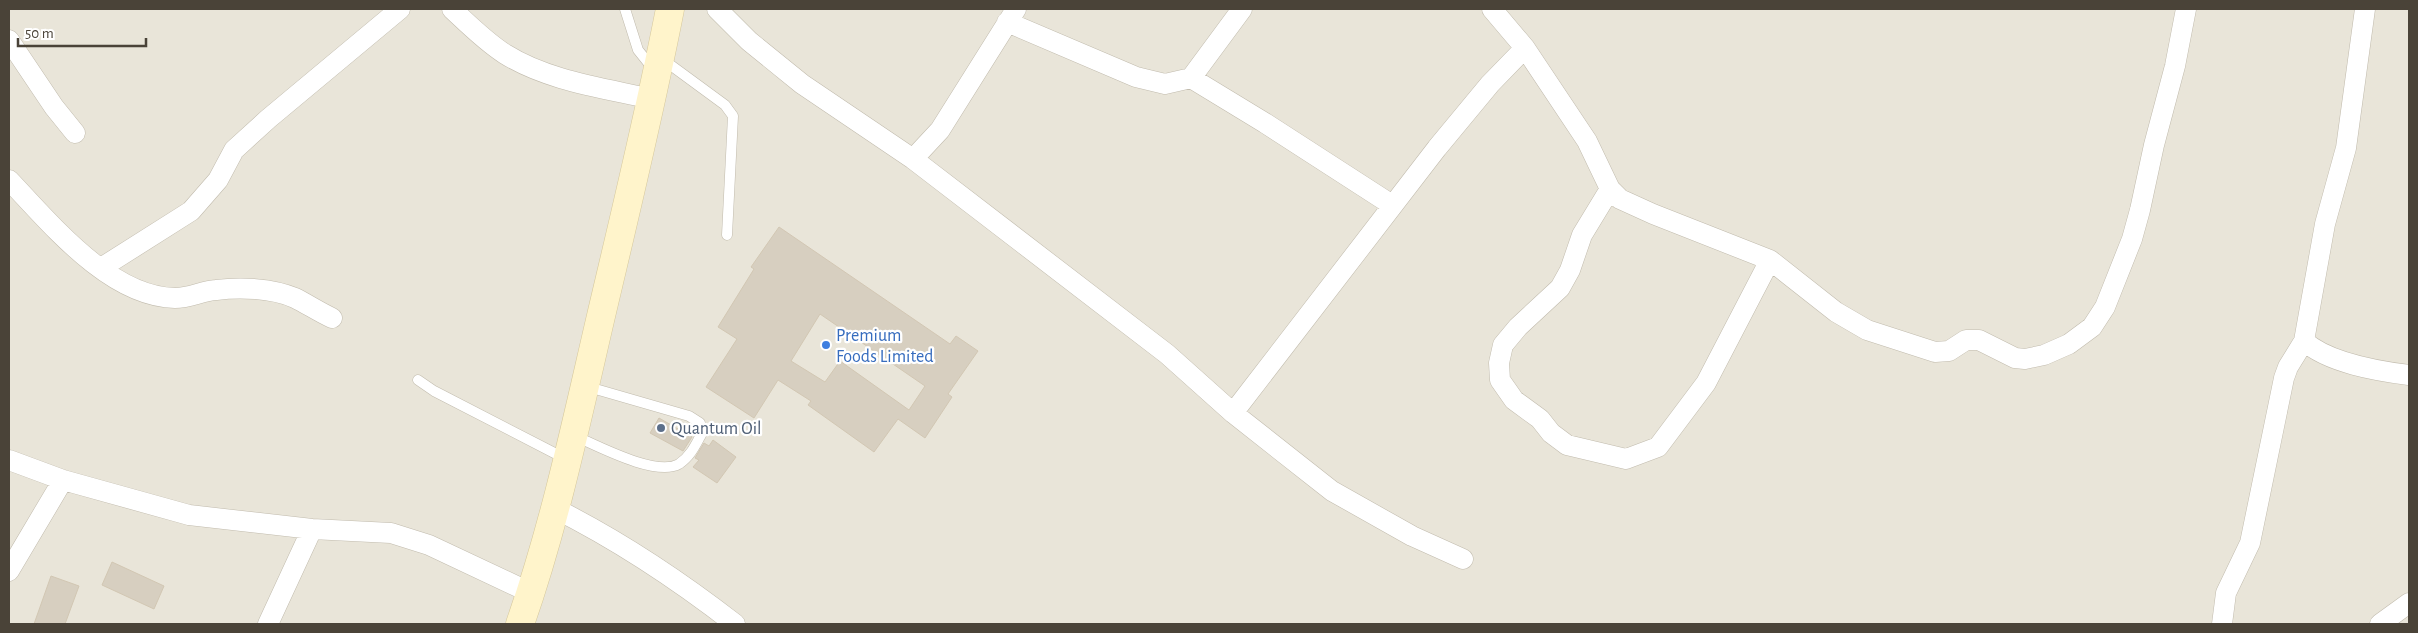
<svg xmlns="http://www.w3.org/2000/svg" width="2418" height="633" viewBox="0 0 2418 633" font-family="'Alegreya Sans',sans-serif">
<style>
.residential{fill:#e9e5d9}
.building{fill:#d7cfc0;stroke:#d2c7b3;fill-rule:evenodd}
.lines{fill:none;stroke-linecap:round;stroke-linejoin:round}
.lane-casing{stroke:#c1bbad;stroke-width:11}
.street-casing{stroke:#c1bbad;stroke-width:21}
.secondary-casing{stroke:#d5c79a;stroke-width:29}
.lane{stroke:#fff;stroke-width:10}
.street{stroke:#fff;stroke-width:20}
.secondary{stroke:#fff4cb;stroke-width:28}
.shop-dot{fill:#3f7fe0;stroke:#fff;stroke-width:2}
.service-dot{fill:#5c6f8a;stroke:#fff;stroke-width:2}
.labels{text-anchor:middle;stroke-width:4.5;stroke-linejoin:round;paint-order:stroke}
.shop-label{font-size:18px;fill:#366cbe;stroke:#fff;text-anchor:start}
.service-label{font-size:18px;fill:#4e5e75;stroke:#fff;text-anchor:start}
</style>
<rect width="100%" height="100%" fill="#f5f2ea"/>
<path class="residential" d="M9,9h2400v615h-2400z"/>
<path class="building" d="M779,227l171,117 6,-8 22,15 -30,43 4,3 -27,41 -27,-19 -24,33 -66,-47 3,-4 -33,-21 -24,38 -48,-31 31,-48 -19,-12 36,-58 -3,-2zM820,314l105,72 -16,24 -69,-49 -15,21 -34,-21z
M659,418l33,19 -9,14 -33,-18z
M713,440l23,17 -19,26 -24,-16 6,-7 -4,-2 9,-15 5,3z
M112,562l52,24 -10,23 -52,-24z
M51,576l28,10 -14,38h-31z"/>
<g class="lines">
<defs>
<path id="lane" d="M625,9l13,41 16,20
M661,58l64,47 8,11 -6,119
M418,380l16,11 132,68
M575,436c23,10 81,41 104,28 12,-8 17,-20 23,-31l-2,-10 -11,-7 -104,-30"/>
<path id="street" d="M452,9c16,15 34,33 53,45 43,27 99,34 147,45
M717,9l32,32 53,43 111,75 254,195 66,59 99,78 80,45 51,23
M1492,9l33,39 62,93 23,48 10,10 33,15 117,46 66,52 31,18 68,22 14,-1 17,-11h13l36,18 10,1 19,-4 25,-11 23,-17 13,-20 27,-68 8,-29 14,-65 21,-79 11,-57
M1007,22l129,55 29,7 26,-6 74,45 127,82
M9,40l45,67 21,26
M1191,78l51,-69
M913,159l27,-29 76,-121
M9,180c42,44 101,117 166,118 15,0 27,-7 41,-8 24,-3 56,-2 79,8 12,6 24,14 37,20
M1610,189l-28,46 -12,35 -10,18 -42,39 -15,18 -4,18 1,17 14,20 26,19 11,14 16,12 59,14 32,-12 48,-64 64,-123
M101,268l90,-57 27,-31 16,-30 34,-31 132,-110
M2304,341c24,22 74,30 105,34
M1233,413l204,-265 53,-64 35,-36
M9,460l54,20 126,35 123,14 79,4 38,12 102,48
M554,508c66,33 123,71 181,116
M9,571l54,-91
M268,624l44,-95
M2222,624l4,-31 24,-50 34,-165 4,-11 16,-26 21,-117 21,-76 19,-139
M2380,624l29,-21"/>
<path id="secondary" d="M520,624c35,-100 57,-205 81,-308 24,-102 49,-204 69,-307"/>
</defs>
<use href="#lane" class="lane-casing"/>
<use href="#street" class="street-casing"/>
<use href="#secondary" class="secondary-casing"/>
<use href="#lane" class="lane"/>
<use href="#street" class="street"/>
<use href="#secondary" class="secondary"/>
</g>
<circle class="shop-dot" cx="826" cy="345" r="5"/>
<circle class="service-dot" cx="661" cy="428" r="5"/>
<g class="labels">
<g class="shop-label">
<text x="836" y="341">Premium<tspan x="836" dy="21">Foods Limited</tspan></text>
</g>
<g class="service-label">
<text x="671" y="434">Quantum Oil</text>
</g>
</g>
<rect width="2418" height="633" fill="none" stroke="#4a4338" stroke-width="20"/>
<path d="M18 38v8h128v-8" fill="none" stroke="#4a4338" stroke-width="2.5"/>
<text x="25" y="38" font-size="15" fill="#4a4338" stroke="#ffffff" stroke-width="4" paint-order="stroke">50 m</text>
</svg>
